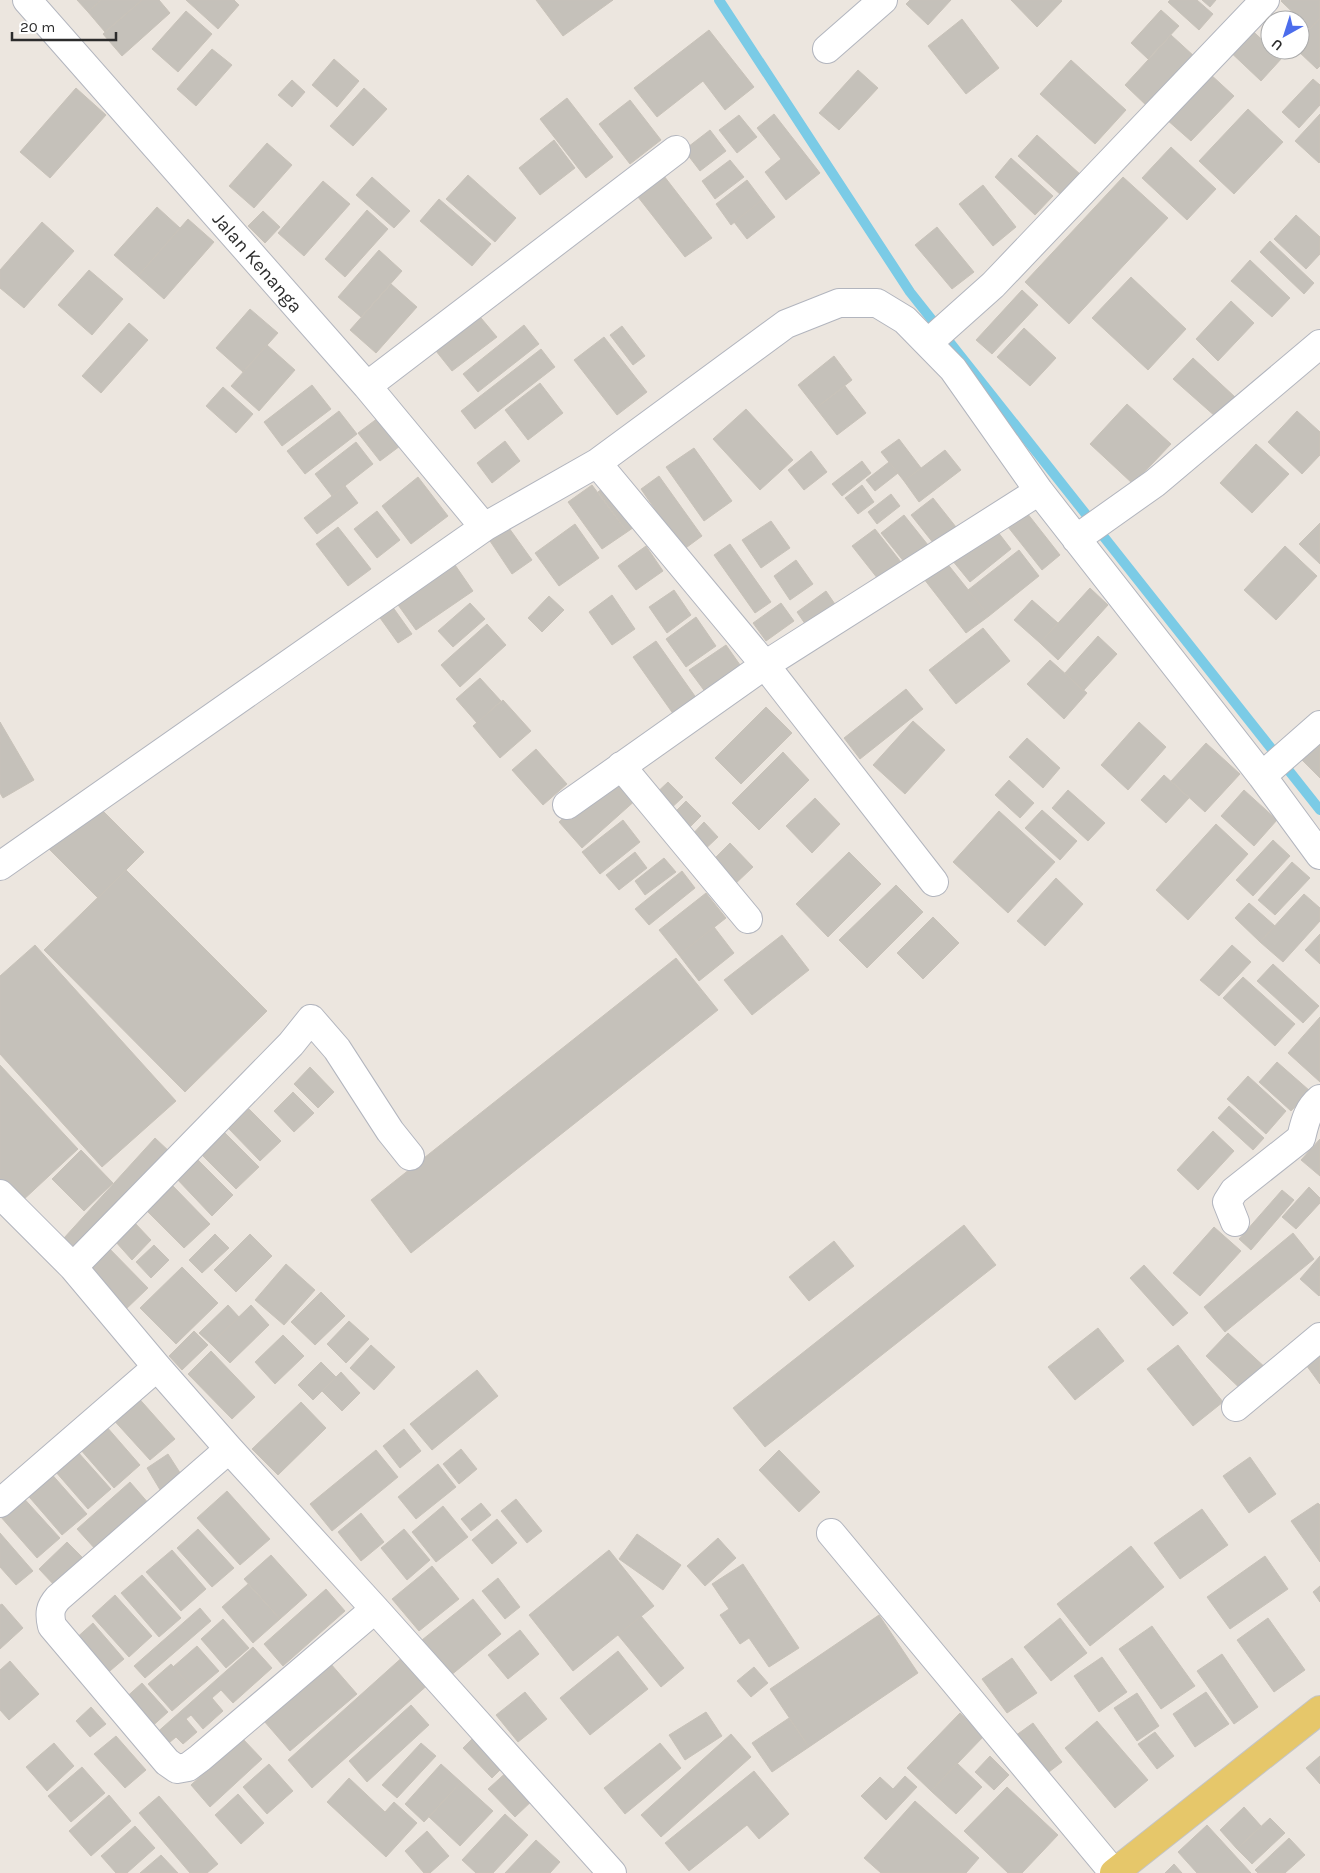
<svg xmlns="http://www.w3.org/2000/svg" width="1320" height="1873" viewBox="0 0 1320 1873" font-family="Karla,sans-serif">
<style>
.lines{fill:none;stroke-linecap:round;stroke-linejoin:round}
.stream{stroke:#7bcbe6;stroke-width:10}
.building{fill:#c5c1ba;stroke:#c8c2b9}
.minor-casing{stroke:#b2b5be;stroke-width:30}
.major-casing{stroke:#c4c4c4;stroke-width:30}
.minor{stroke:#fff;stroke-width:28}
.major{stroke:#e6c76a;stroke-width:28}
.labels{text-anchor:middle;stroke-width:4;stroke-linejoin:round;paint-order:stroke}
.street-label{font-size:19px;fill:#2c2c2c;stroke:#fff}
</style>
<rect width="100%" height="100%" fill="#ece6df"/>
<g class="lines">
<path class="stream" d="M719,0l191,292 410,518"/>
</g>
<path class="building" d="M77,0h24l-13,12z
M101,0h41l-37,32 -17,-20z
M142,0h17l11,13 -48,43 -19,-22z
M186,0h48l5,5 -21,24z
M536,0h77l-50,36z
M910,0h41l-23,25 -22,-21z
M1011,0h50l1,1 -25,26z
M1170,0h27l16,14 -14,16 -31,-28z
M1202,0h14l-6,7z
M1282,0h38v18l-10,11 -29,-28z
M1161,10l18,16 -31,33 -17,-16z
M186,11l26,23 -34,38 -26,-23z
M1320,18v48l-3,3 -20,-19h3v-10z
M962,19l37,49 -33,26 -38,-48z
M1245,24l25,23v3h3l9,8 -21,23 -37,-35z
M709,30l45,57 -29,23 -22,-29 -46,36 -23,-29z
M1171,35l24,22 -46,51 -24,-23z
M212,49l20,16 -36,41 -19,-17z
M334,59l25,22 -22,26 -25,-22z
M1071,60l55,50 -31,34 -55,-50z
M858,70l20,18 -39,42 -20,-17z
M1209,73l25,23 -43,45 -25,-22z
M1313,79l7,6v20l-21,23 -17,-16z
M292,80l13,12 -13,15 -14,-12z
M76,88l30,27 -56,63 -30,-26z
M364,88l23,21 -34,37 -23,-20z
M567,98l46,59 -27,21 -46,-59z
M630,100l31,40 -31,24 -31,-40z
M1248,109l35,33 -49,52 -35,-33z
M774,114l46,59 -34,27 -21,-28 16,-13 -24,-31z
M1320,114v48l-1,1 -24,-22z
M739,115l18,22 -20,16 -18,-23z
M710,130l16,21 -26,20 -16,-21z
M1037,135l44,40 -19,21 -44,-40z
M554,140l21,28 -35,27 -21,-27z
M267,143l25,22 -38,43 -25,-22z
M1171,147l45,42 -29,31 -45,-42z
M1011,158l42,38 -18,19 -40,-38z
M730,160l14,17 -29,22 -13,-18z
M468,175l48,43 -21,24 -49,-43z
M664,176l48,62 -27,19 -47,-60z
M372,177l38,34 -16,17 -38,-33z
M1123,177l45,41 -99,106 -44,-42z
M747,180l15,20 -31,25 -15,-21z
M323,181l27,23 -46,52 -26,-23z
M983,185l33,42 -23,19 -34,-42z
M439,199l52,45 -19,22 -52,-45z
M762,200l13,17 -28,22 -13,-17z
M157,207l23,21 -42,48 -24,-21z
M367,210l21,19 -43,48 -20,-18z
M263,211l17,16 -15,16 -17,-17z
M1296,215l24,22v17l-14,15 -32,-30z
M188,219l26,23 -50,57 -26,-23z
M42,222l32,29 -50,57 -24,-20v-18z
M937,227l37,45 -22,17 -37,-44z
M1270,241l44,42 -10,11 -44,-42z
M379,250l23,21 -41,46 -23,-20z
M1250,260l40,38 -18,19 -41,-36z
M89,270l34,29 -31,36 -34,-30z
M1131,277l55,52 -38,41 -56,-52z
M391,284l26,23 -41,46 -26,-23z
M1022,290l16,15 -46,49 -16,-14z
M1231,301l23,22 -36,38 -22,-22z
M250,309l28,24 -35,39 -27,-24z
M476,312l21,25 -45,34 -20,-25z
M129,323l19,17 -47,53 -19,-17z
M524,325l15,19 -61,48 -15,-18z
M622,326l23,30 -12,9 -23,-30z
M1024,328l32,30 -26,28 -33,-29z
M604,337l43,55 -30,23 -43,-55z
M267,345l28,25 -36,41 -28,-25z
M541,349l14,18 -80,62 -14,-18z
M834,356l18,24 -36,28 -18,-23z
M1193,358l42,39 -19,20 -43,-38z
M540,383l23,30 -35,27 -23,-30z
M312,385l19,24 -49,37 -18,-24z
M845,386l21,27 -29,22 -21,-27z
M223,387l30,27 -17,19 -30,-27z
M1127,404l44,40 -38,40 -43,-40z
M746,409l47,51 -33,30 -47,-51z
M339,411l18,23 -52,40 -18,-23z
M1297,411l23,21v23l-18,19 -34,-32z
M382,415l22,28 -24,18 -22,-28z
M899,439l22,29 -17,13 -23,-29z
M505,441l15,20 -28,22 -15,-20z
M356,442l17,22 -41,32 -17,-22z
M1256,444l33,30 -37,39 -32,-30z
M694,448l38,53 -28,20 -38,-54z
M945,450l16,20 -42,32 -15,-21z
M811,451l16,21 -23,18 -16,-20z
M862,461l9,12 -29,23 -10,-12z
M889,462l9,11 -23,18 -9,-11z
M659,476l43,60 -19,14 -42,-61z
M418,477l30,39 -37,28 -29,-38z
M608,484l29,41 -10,7 -29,-40z
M592,485l35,47 -25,17 -34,-47z
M862,485l12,17 -16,12 -13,-16z
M345,486l13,17 -41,31 -13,-16z
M891,494l9,12 -23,18 -9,-12z
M933,498l23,29 -22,17 -23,-29z
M377,511l23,29 -23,18 -23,-29z
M1027,513l33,42 -18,15 -34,-43z
M904,515l24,30 -23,18 -24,-30z
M771,521l19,27 -29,20 -19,-28z
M1320,523v41l-21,-20z
M575,524l24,34 -40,28 -24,-33z
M338,527l33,42 -23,17 -32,-42z
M994,527l17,22 -41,33 -18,-22z
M509,528l23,32 -20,14 -22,-33z
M875,529l26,33 -23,17 -26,-33z
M730,544l41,58 -16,11 -41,-58z
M646,546l17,25 -27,19 -18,-24z
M1285,546l32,30 -41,44 -32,-30z
M1019,550l20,26 -50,40 -21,-26z
M796,560l17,24 -23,16 -16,-24z
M453,562l20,29 -57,39 -20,-28z
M946,562l43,54 -23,17 -42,-54z
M1090,588l18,17 -50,55 -18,-17z
M674,590l17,25 -24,18 -18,-26z
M826,591l15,22 -29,21 -15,-22z
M612,595l23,34 -23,16 -23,-33z
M549,596l15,14 -22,22 -14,-14z
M1032,600l26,23 -18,20 -26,-23z
M470,603l15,16 -32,28 -15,-16z
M781,603l13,18 -28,20 -13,-18z
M392,606l20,28 -14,9 -20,-28z
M696,617l20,29 -30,21 -20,-28z
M487,624l19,21 -46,42 -19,-22z
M983,628l27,33 -54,43 -27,-34z
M1098,636l19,18 -34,37 -18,-18z
M656,641l41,58 -23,16 -41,-58z
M726,645l19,27 -36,25 -20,-27z
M1050,660l37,33 -23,26 -37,-35z
M480,678l21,23 -24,22 -21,-24z
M906,689l17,20 -63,50 -16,-21z
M503,700l28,31 -31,27 -27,-32z
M766,707l26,26 -51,51 -26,-26z
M913,721l32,29 -40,44 -32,-29z
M0,722l34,58 -31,18 -3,-5z
M1139,722l27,25 -38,43 -27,-25z
M1027,738l33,30 -17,20 -34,-31z
M1320,739v39l-20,-20z
M1206,743l34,31 -35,38 -34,-31z
M536,749l31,35 -24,21 -31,-35z
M783,752l26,28 -50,50 -27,-27z
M1164,775l25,23 -23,25 -25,-23z
M1009,780l25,23 -14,15 -25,-23z
M622,781l16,17 -56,50 -23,-26 33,-31 8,9z
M668,782l15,15 -17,16 -15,-15z
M1068,790l37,33 -17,18 -36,-33z
M1244,790l33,30 -23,26 -33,-30z
M815,798l25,26 -28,29 -26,-27z
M686,801l15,15 -18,18 -15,-15z
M95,803l49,49 -46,46 -50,-50z
M1042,810l35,31 -17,19 -35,-32z
M999,811l56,51 -47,51 -55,-51z
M623,820l17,22 -40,32 -18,-22z
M704,822l14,15 -17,16 -13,-14z
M1216,824l32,30 -60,66 -32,-30z
M1273,840l17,16 -37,40 -17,-16z
M730,843l23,24 -20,19 -23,-23z
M635,852l12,16 -28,22 -13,-15z
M849,852l32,32 -53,53 -32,-33z
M664,858l12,14 -31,23 -10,-14z
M1292,862l18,16 -35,37 -17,-15z
M126,870l141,141 -82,81 -141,-142z
M682,871l13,17 -46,37 -14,-16z
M1056,878l27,26 -38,42 -28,-25z
M896,885l27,27 -56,56 -28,-28z
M706,893l20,25 -47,37 -20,-25z
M1304,894l16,14v13l-37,41 -23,-20z
M1249,903l26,23 -15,16 -25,-24z
M933,917l26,26 -36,36 -26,-26z
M714,927l20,26 -35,28 -20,-26z
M1320,934v30l-15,-14z
M782,935l27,35 -57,45 -28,-35z
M35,945l141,156 -74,66 -102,-113v-78z
M1232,945l19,17 -32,34 -19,-16z
M676,958l42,52 -307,243 -40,-53z
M1273,964l46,42 -16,17 -46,-42z
M1243,977l52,47 -20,22 -52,-48z
M1320,1017v65l-32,-29z
M1277,1062l33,29 -19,20 -32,-29z
M0,1065l78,84 -57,53 -21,-23z
M310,1067l24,25 -16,16 -24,-24z
M1248,1076l38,35 -20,23 -39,-35z
M293,1092l21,21 -20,19 -20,-21z
M1229,1106l35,32 -11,12 -35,-32z
M249,1109l32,32 -21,20 -31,-32z
M222,1130l37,37 -23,22 -36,-36z
M1213,1131l21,20 -36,39 -21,-20z
M155,1138l17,16 -91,100 -17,-16z
M1320,1139v37l-19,-16z
M81,1150l32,33 -29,28 -32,-32z
M196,1158l37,37 -21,21 -36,-38z
M171,1184l39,40 -26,24 -39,-39z
M1309,1187l11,11v5l-24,26 -14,-12z
M1282,1190l12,10 -43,50 -12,-11z
M134,1222l17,18 -19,20 -17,-19z
M964,1225l32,40 -231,182 -32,-39z
M1214,1227l27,24 -41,45 -27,-23z
M1293,1233l21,26 -89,73 -21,-25z
M215,1234l14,14 -27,25 -13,-13z
M250,1234l22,22 -36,36 -22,-22z
M834,1241l20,25 -45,35 -20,-24z
M103,1242l45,46 -24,23 -45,-47z
M154,1245l15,15 -18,18 -15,-16z
M1320,1256v39l-1,1 -19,-17z
M286,1264l29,26 -31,35 -29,-25z
M1144,1265l44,48 -15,13 -43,-48z
M182,1267l36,36 -42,41 -36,-36z
M321,1292l24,24 -30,29 -24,-23z
M228,1305l11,12 -28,27 -12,-11z
M251,1305l18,20 -39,38 -19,-19z
M349,1321l20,18 -23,24 -19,-19z
M1098,1328l26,33 -49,39 -27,-33z
M194,1331l14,14 -26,25 -13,-14z
M1228,1333l41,38 -22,24 -41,-39z
M283,1335l21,21 -29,28 -20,-22z
M371,1345l24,22 -21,23 -24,-22z
M1178,1345l45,57 -30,24 -46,-57z
M1320,1345v39l-19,-26z
M211,1351l44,46 -23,22 -44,-45z
M321,1362l15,15 -23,23 -15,-15z
M477,1370l21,26 -66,54 -22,-26z
M341,1372l19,21 -18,18 -20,-20z
M135,1394l40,45 -25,21 -40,-44z
M301,1402l25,26 -48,47 -26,-26z
M106,1426l34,39 -26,23 -34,-39z
M404,1429l17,22 -21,17 -17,-22z
M461,1449l16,20 -18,15 -16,-20z
M376,1450l22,27 -66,54 -22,-27z
M779,1450l41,42 -21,20 -40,-42z
M77,1451l34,38 -23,20 -33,-38z
M168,1454l16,25 -22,14 -15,-25z
M1250,1457l26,37 -27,19 -26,-37z
M438,1464l18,23 -40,32 -18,-22z
M48,1470l39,44 -25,21 -38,-44z
M130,1482l20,23 -53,46 -20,-22z
M227,1491l43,48 -30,26 -43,-47z
M19,1493l41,45 -23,20 -37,-42z
M516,1499l26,32 -15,12 -26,-32z
M481,1503l10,12 -20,16 -10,-12z
M1318,1503l2,2v57l-29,-41z
M443,1506l25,31 -32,25 -24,-30z
M1202,1509l26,36 -48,34 -26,-36z
M361,1513l23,29 -23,19 -23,-29z
M497,1519l20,24 -25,21 -20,-24z
M198,1529l36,39 -22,19 -35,-39z
M404,1529l26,31 -23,20 -26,-32z
M0,1533l33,38 -17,14 -16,-18z
M637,1534l44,31 -18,25 -44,-31z
M718,1538l18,20 -31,28 -18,-20z
M67,1542l17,17 -28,28 -17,-18z
M1131,1546l33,41 -74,59 -33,-42z
M172,1550l34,39 -25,22 -35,-39z
M609,1550l45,56 -81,65 -44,-56z
M271,1555l36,40 -27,24 -36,-40z
M1265,1556l23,33 -58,40 -23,-32z
M743,1564l56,84 -30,19 -20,-29 -9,6 -20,-29 9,-6 -17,-25z
M432,1566l27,33 -40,32 -27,-32z
M142,1575l39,43 -22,19 -38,-44z
M498,1578l22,29 -15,12 -23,-28z
M248,1584l32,35 -27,24 -31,-36z
M1320,1586v16l-7,-10z
M326,1589l19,22 -62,55 -19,-22z
M115,1595l37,41 -23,21 -37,-41z
M473,1599l28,35 -51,42 -28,-36z
M2,1604l21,24 -23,21v-44z
M200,1608l11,13 -66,57 -11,-12z
M879,1615l39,58 -109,74 -39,-58z
M641,1616l43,52 -23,19 -43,-52z
M1060,1618l27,35 -36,28 -27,-34z
M1268,1618l37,52 -31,22 -37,-52z
M223,1619l26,29 -23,20 -25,-29z
M93,1623l31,36 -20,17 -31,-35z
M1152,1626l43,60 -34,23 -42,-60z
M520,1630l19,24 -31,25 -20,-24z
M197,1646l22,25 -24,20 -22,-24z
M253,1647l19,21 -39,35 -12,-13 -9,8 11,13 -20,18 -12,-14 -5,4 11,13 -14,12 -7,-7 -13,11 -10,-12z
M618,1651l30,38 -58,46 -30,-37z
M406,1654l25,28 -119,106 -24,-28z
M1222,1654l36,53 -24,17 -37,-53z
M1102,1657l25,35 -28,20 -25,-36z
M1012,1658l25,35 -30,20 -25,-34z
M10,1661l29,33 -30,26 -9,-10v-40z
M330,1663l27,31 -67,57 -26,-30z
M171,1664l24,27 -23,20 -24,-27z
M754,1667l14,16 -17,14 -14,-16z
M142,1683l26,29 -20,18 -26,-29z
M525,1692l22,27 -29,23 -22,-27z
M1206,1692l23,32 -34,23 -22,-33z
M1137,1693l22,33 -22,15 -23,-33z
M411,1705l18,20 -62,57 -18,-21z
M91,1707l15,17 -16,13 -14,-16z
M706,1712l16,24 -37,24 -16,-25z
M960,1713l24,23 -53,55 -24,-23z
M789,1718l20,29 -37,25 -20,-29z
M1097,1721l51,59 -33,28 -50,-60z
M1033,1723l29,39 -17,13 -30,-39z
M479,1732l29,30 -16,16 -29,-30z
M1155,1732l19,24 -17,13 -19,-25z
M731,1734l20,23 -90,80 -20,-22z
M116,1736l30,34 -21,18 -31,-34z
M242,1738l20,21 -52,48 -19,-22z
M54,1743l20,23 -27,25 -21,-24z
M421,1743l15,13 -39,42 -15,-13z
M660,1743l21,25 -56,46 -21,-26z
M990,1756l19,19 -15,15 -19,-18z
M1320,1756v28l-14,-16z
M957,1763l25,24 -26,27 -25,-23z
M269,1764l24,27 -26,23 -24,-27z
M441,1764l20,18 -37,40 -19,-18z
M82,1767l23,26 -34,29 -23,-26z
M510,1769l27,27 -22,21 -27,-28z
M754,1771l35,43 -30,25 -12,-14 -58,46 -24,-28z
M905,1776l12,11 -31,33 -25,-24 19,-19 13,12z
M349,1778l36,34 9,-10 23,21 -31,34 -59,-55z
M461,1782l32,29 -33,35 -31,-29z
M1007,1787l51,48 -36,38h-14l-44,-42z
M238,1794l26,29 -23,21 -26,-29z
M109,1795l22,26 -40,35 -22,-25z
M159,1796l59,68 -11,9h-17l-51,-60z
M915,1801l64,57 -13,15h-85l-17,-15z
M1244,1807l17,19 -24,23 -17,-19z
M505,1814l23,21 -35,38h-17l-14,-13z
M1270,1818l15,15 -33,31 -15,-15z
M1207,1825l44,48h-54l-19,-21z
M135,1826l20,22 -28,25h-11l-15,-17z
M427,1831l22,25 -19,17h-6l-19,-22z
M1289,1838l16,17 -20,18h-27l-3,-3z
M536,1840l24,22 -10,11h-45z
M161,1855l17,18h-38z
M1174,1864l8,9h-17z"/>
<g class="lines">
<defs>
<path id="minor" d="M27,0l340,386 112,135 7,5
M827,49l56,-49
M928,343l65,-58 272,-285
M367,386l309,-236
M597,463l168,202 169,217
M1076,539l79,-56 165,-139
M621,766l127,153
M1262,776l58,-51
M567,805l198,-140 274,-174
M0,866l486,-340 111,-63 189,-139 53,-21h38l28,17 48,49 86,122 223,285 58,79
M0,1194l73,73 84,100 72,82 146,160 237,264
M1235,1222l-8,-20 7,-11 67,-53c4,-16 6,-28 19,-39
M73,1267l218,-223 20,-25 26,30 53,82 20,25
M1236,1407l84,-70
M229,1449l-171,149c-8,9 -9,15 -6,28l115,136 10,7 11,-2 12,-9 175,-149
M0,1503l157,-136
M831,1533l283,340"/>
<path id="major" d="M1114,1873l206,-163"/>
</defs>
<use href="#minor" class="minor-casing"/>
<use href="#major" class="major-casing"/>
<use href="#minor" class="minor"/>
<use href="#major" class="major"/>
</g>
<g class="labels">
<g class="street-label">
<text transform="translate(258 262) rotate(49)" y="7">Jalan Kenanga</text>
</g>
</g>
<g transform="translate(1285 35) rotate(219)"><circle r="24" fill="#ffffff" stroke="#ababab"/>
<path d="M0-4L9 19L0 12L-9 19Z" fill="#4c6dec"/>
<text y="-8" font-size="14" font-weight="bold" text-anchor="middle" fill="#2c2c2c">U</text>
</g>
<path d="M12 32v8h104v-8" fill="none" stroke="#2c2c2c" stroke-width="2.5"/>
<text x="20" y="32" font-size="15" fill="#2c2c2c" stroke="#ffffff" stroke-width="4" paint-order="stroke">20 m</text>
</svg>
